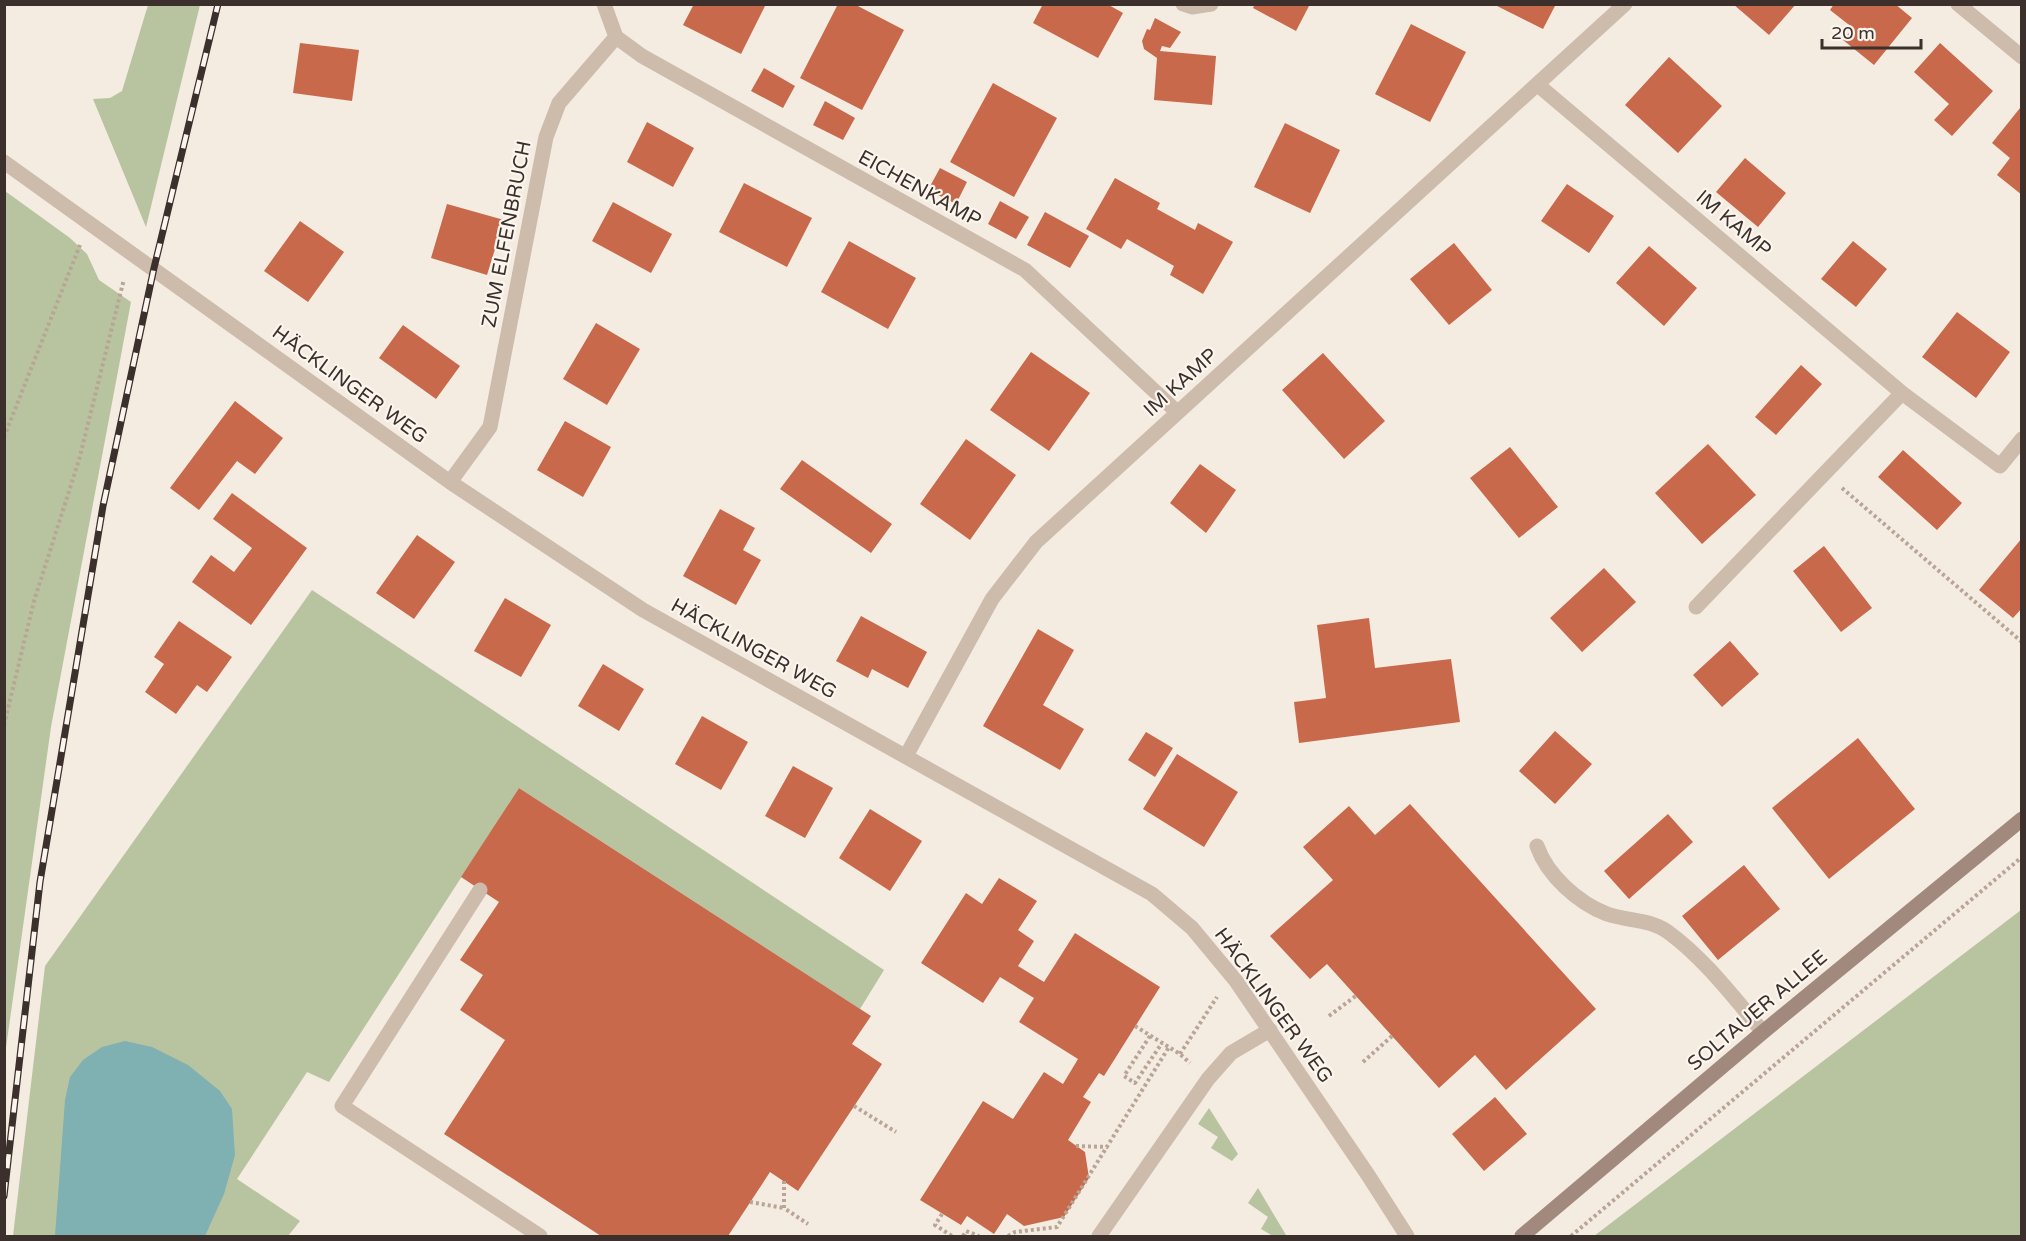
<svg xmlns="http://www.w3.org/2000/svg" width="2026" height="1241" viewBox="0 0 2026 1241" font-family="'Varela Round',sans-serif">
<style>
.green{fill:#b8c4a0}
.water{fill:#7fb0b2}
.building{fill:#c8694b}
.lines{fill:none;stroke-linecap:round;stroke-linejoin:round}
.path{stroke:#b9a596;stroke-width:4;stroke-dasharray:3 3;stroke-linecap:butt}
.lane{stroke:#cdbbac;stroke-width:15}
.street{stroke:#cdbbac;stroke-width:15}
.secondary{stroke:#a18a7d;stroke-width:15}
.rail-casing{stroke:#3b302b;stroke-width:7}
.rail{stroke:#fbf5ee;stroke-width:4.5;stroke-dasharray:14;stroke-linecap:butt}
.labels{text-anchor:middle;stroke-width:4.5;stroke-linejoin:round;paint-order:stroke}
.street-label{font-size:20px;fill:#3b302b;stroke:#fbf5ee}
</style>
<rect width="100%" height="100%" fill="#f4ebe1"/>
<path class="green" d="M148,5h52l-54,222 -53,-128 17,-1 12,-7z
M5,191l65,47 17,16 12,26 32,22 -80,425 -46,328z
M312,590l572,380 -24,39 -341,-221 -190,294 -22,-10 -70,107 63,42 -12,15h-275l32,-270z
M2021,910v326h-427z
M1209,1108l29,46 -6,7 -21,-13 7,-11 -20,-13z
M1258,1188l28,47 -1,1h-12l-12,-7 7,-12 -20,-14z"/>
<path class="water" d="M125,1041l27,6 36,18 32,26 12,18 3,46 -11,39 -19,42h-150l10,-136 5,-23 13,-17 19,-13z"/>
<path class="building" d="M694,4h72l-25,50 -58,-29z
M838,4h16l50,26 -42,80 -62,-32z
M1043,4h64l16,9 -25,45 -65,-35z
M1255,4h55l-14,27 -43,-23z
M1493,4h63l-13,25z
M1733,4h63l-27,31z
M1834,4h61l17,14 -38,47 -31,-25 10,-12 -23,-18z
M1155,18l26,14 -11,16 -8,-2 -2,5 56,5 -4,49 -58,-5 3,-42 -13,-9 -2,-8 5,-12 3,1z
M1411,24l55,28 -36,70 -55,-28z
M300,43l59,7 -7,51 -59,-8z
M1940,43l53,48 -41,45 -18,-16 15,-16 -35,-32z
M1669,57l53,49 -44,47 -53,-48z
M764,68l31,18 -12,22 -32,-17z
M993,83l64,35 -43,79 -64,-35z
M825,101l30,17 -12,22 -30,-15z
M2020,108l2,1v86l-25,-20 13,-17 -18,-15z
M647,122l47,26 -21,39 -46,-25z
M1285,123l55,27 -30,63 -56,-26z
M1745,158l41,35 -28,34 -42,-35z
M940,168l27,14 -11,22 -28,-14z
M1115,178l45,25 -3,6 38,21 3,-7 35,19 -30,52 -33,-19 4,-9 -47,-27 -6,10 -35,-20z
M744,183l68,35 -25,49 -68,-35z
M1567,184l47,32 -25,37 -48,-32z
M1000,201l29,16 -13,22 -28,-15z
M613,202l59,32 -21,39 -59,-32z
M447,204l57,16 -17,55 -56,-17z
M1045,212l44,24 -19,32 -43,-23z
M300,221l44,31 -36,50 -44,-31z
M849,241l67,37 -28,51 -67,-37z
M1853,241l34,28 -31,38 -35,-28z
M1454,243l38,47 -43,35 -39,-46z
M1649,246l48,42 -33,38 -48,-43z
M1957,312l53,40 -34,46 -54,-41z
M596,323l44,26 -33,56 -44,-26z
M403,325l57,41 -24,33 -57,-41z
M1031,352l59,41 -41,58 -59,-41z
M1323,353l62,68 -41,38 -62,-69z
M1801,365l21,19 -46,51 -21,-18z
M235,401l48,37 -28,36 -18,-13 -38,49 -29,-22z
M565,421l46,26 -28,50 -46,-27z
M966,439l50,36 -46,65 -50,-36z
M1708,444l48,51 -54,49 -47,-51z
M1510,447l48,60 -39,31 -49,-60z
M1903,450l59,53 -25,27 -59,-53z
M802,460l90,64 -21,29 -91,-64z
M1200,464l36,26 -30,43 -36,-30z
M232,493l75,55 -56,77 -59,-43 19,-27 23,17 18,-24 -39,-29z
M720,509l35,19 -12,22 18,10 -25,45 -53,-29z
M417,535l38,27 -41,57 -38,-26z
M2022,538v70l-9,10 -34,-28z
M1824,546l48,62 -31,24 -48,-61z
M1604,568l32,34 -54,50 -32,-34z
M505,598l46,27 -30,52 -47,-26z
M861,616l66,36 -19,36 -36,-19 -4,9 -32,-17z
M1369,618l6,50 76,-9 9,63 -161,21 -5,-41 32,-4 -9,-73z
M179,621l53,36 -25,35 -10,-7 -21,29 -31,-22 19,-28 -10,-7z
M1038,629l36,21 -31,55 41,24 -24,41 -77,-44z
M1730,641l29,33 -37,33 -29,-32z
M603,664l41,25 -25,42 -41,-25z
M702,716l46,26 -27,48 -46,-26z
M1555,731l37,33 -37,40 -36,-33z
M1146,732l27,16 -18,29 -27,-17z
M1858,738l57,71 -86,70 -57,-71z
M1177,754l61,38 -34,55 -61,-38z
M793,766l40,22 -28,50 -40,-22z
M519,788l352,228 -19,28 30,20 -84,127 -28,-19 -42,64h-127l-157,-102 61,-94 -45,-30 23,-35 -23,-15 39,-58 -38,-25z
M1410,804l186,205 -90,81 -31,-35 -36,33 -112,-124 -17,15 -40,-43 63,-56 -30,-33 46,-41 26,29z
M870,809l52,32 -32,50 -51,-33z
M1668,814l25,28 -64,57 -25,-28z
M1744,865l36,44 -62,51 -36,-44z
M999,878l38,23 -19,29 16,11 -16,25 26,16 31,-49 85,54 -56,89 -5,-3 -16,24 8,5 -23,38 17,12 4,26 -25,39 -40,9 -17,-12 -13,20 -27,-18 -6,9 -41,-25 63,-99 30,18 31,-47 19,12 15,-25 -59,-37 15,-24 -34,-21 -17,26 -62,-40 45,-70 16,11z
M1495,1097l32,37 -43,37 -32,-37z"/>
<g class="lines">
<path class="path" d="M4,437l76,-192
M1842,488l180,154
M4,725l30,-124 45,-141 45,-181
M1329,1016l28,-21
M1135,1026l45,28 10,9
M1150,1036l-26,40 11,7 27,-40
M1180,1054l37,-57
M1363,1062l29,-26
M854,1106l42,26
M1076,1146l32,1
M784,1181v27l24,16
M750,1202l34,6
M942,1214l-7,11 17,11
M963,1236l3,-5 13,5
M1008,1236l7,-4 42,-5 112,-180
M1571,1236l451,-379"/>
<path class="lane" d="M1537,846c10,29 41,57 70,68 21,7 43,5 61,18 37,27 66,66 95,100
M480,890l-138,216 198,130
M1099,1236l109,-157 23,-26 39,-23"/>
<path class="street" d="M1183,4l9,3 19,-3
M1958,4l64,53
M616,37l26,19 383,214 152,142
M1538,85l364,308 98,73 22,-27
M4,162l446,320 193,128 509,284 40,34 44,53 132,194 39,61
M450,482l40,-55 56,-290 13,-34 57,-66 -12,-33
M1696,607l206,-214
M906,756l86,-157 44,-57 589,-538"/>
<path class="secondary" d="M1522,1236l241,-204 259,-213"/>
<defs>
<path id="rail" d="M4,1196l36,-314 63,-376 51,-238 64,-264"/>
</defs>
<use href="#rail" class="rail-casing"/>
<use href="#rail" class="rail"/>
</g>
<g class="labels">
<g class="street-label">
<text transform="translate(920 188) rotate(29)" y="7">EICHENKAMP</text>
<text transform="translate(1734 223) rotate(40)" y="7">IM KAMP</text>
<text transform="translate(506 234) rotate(-79)" y="7">ZUM ELFENBRUCH</text>
<text transform="translate(1180 382) rotate(-42)" y="7">IM KAMP</text>
<text transform="translate(350 384) rotate(36)" y="7">HÄCKLINGER WEG</text>
<text transform="translate(754 648) rotate(29)" y="7">HÄCKLINGER WEG</text>
<text transform="translate(1274 1005) rotate(54)" y="7">HÄCKLINGER WEG</text>
<text transform="translate(1757 1010) rotate(-40)" y="7">SOLTAUER ALLEE</text>
</g>
</g>
<rect width="2026" height="1241" fill="none" stroke="#3b302b" stroke-width="12"/>
<path d="M1822 39v9h99v-9" fill="none" stroke="#3b302b" stroke-width="3"/>
<text x="1831" y="39" font-size="18" fill="#3b302b" stroke="#fbf5ee" stroke-width="4.5" paint-order="stroke">20 m</text>
</svg>
